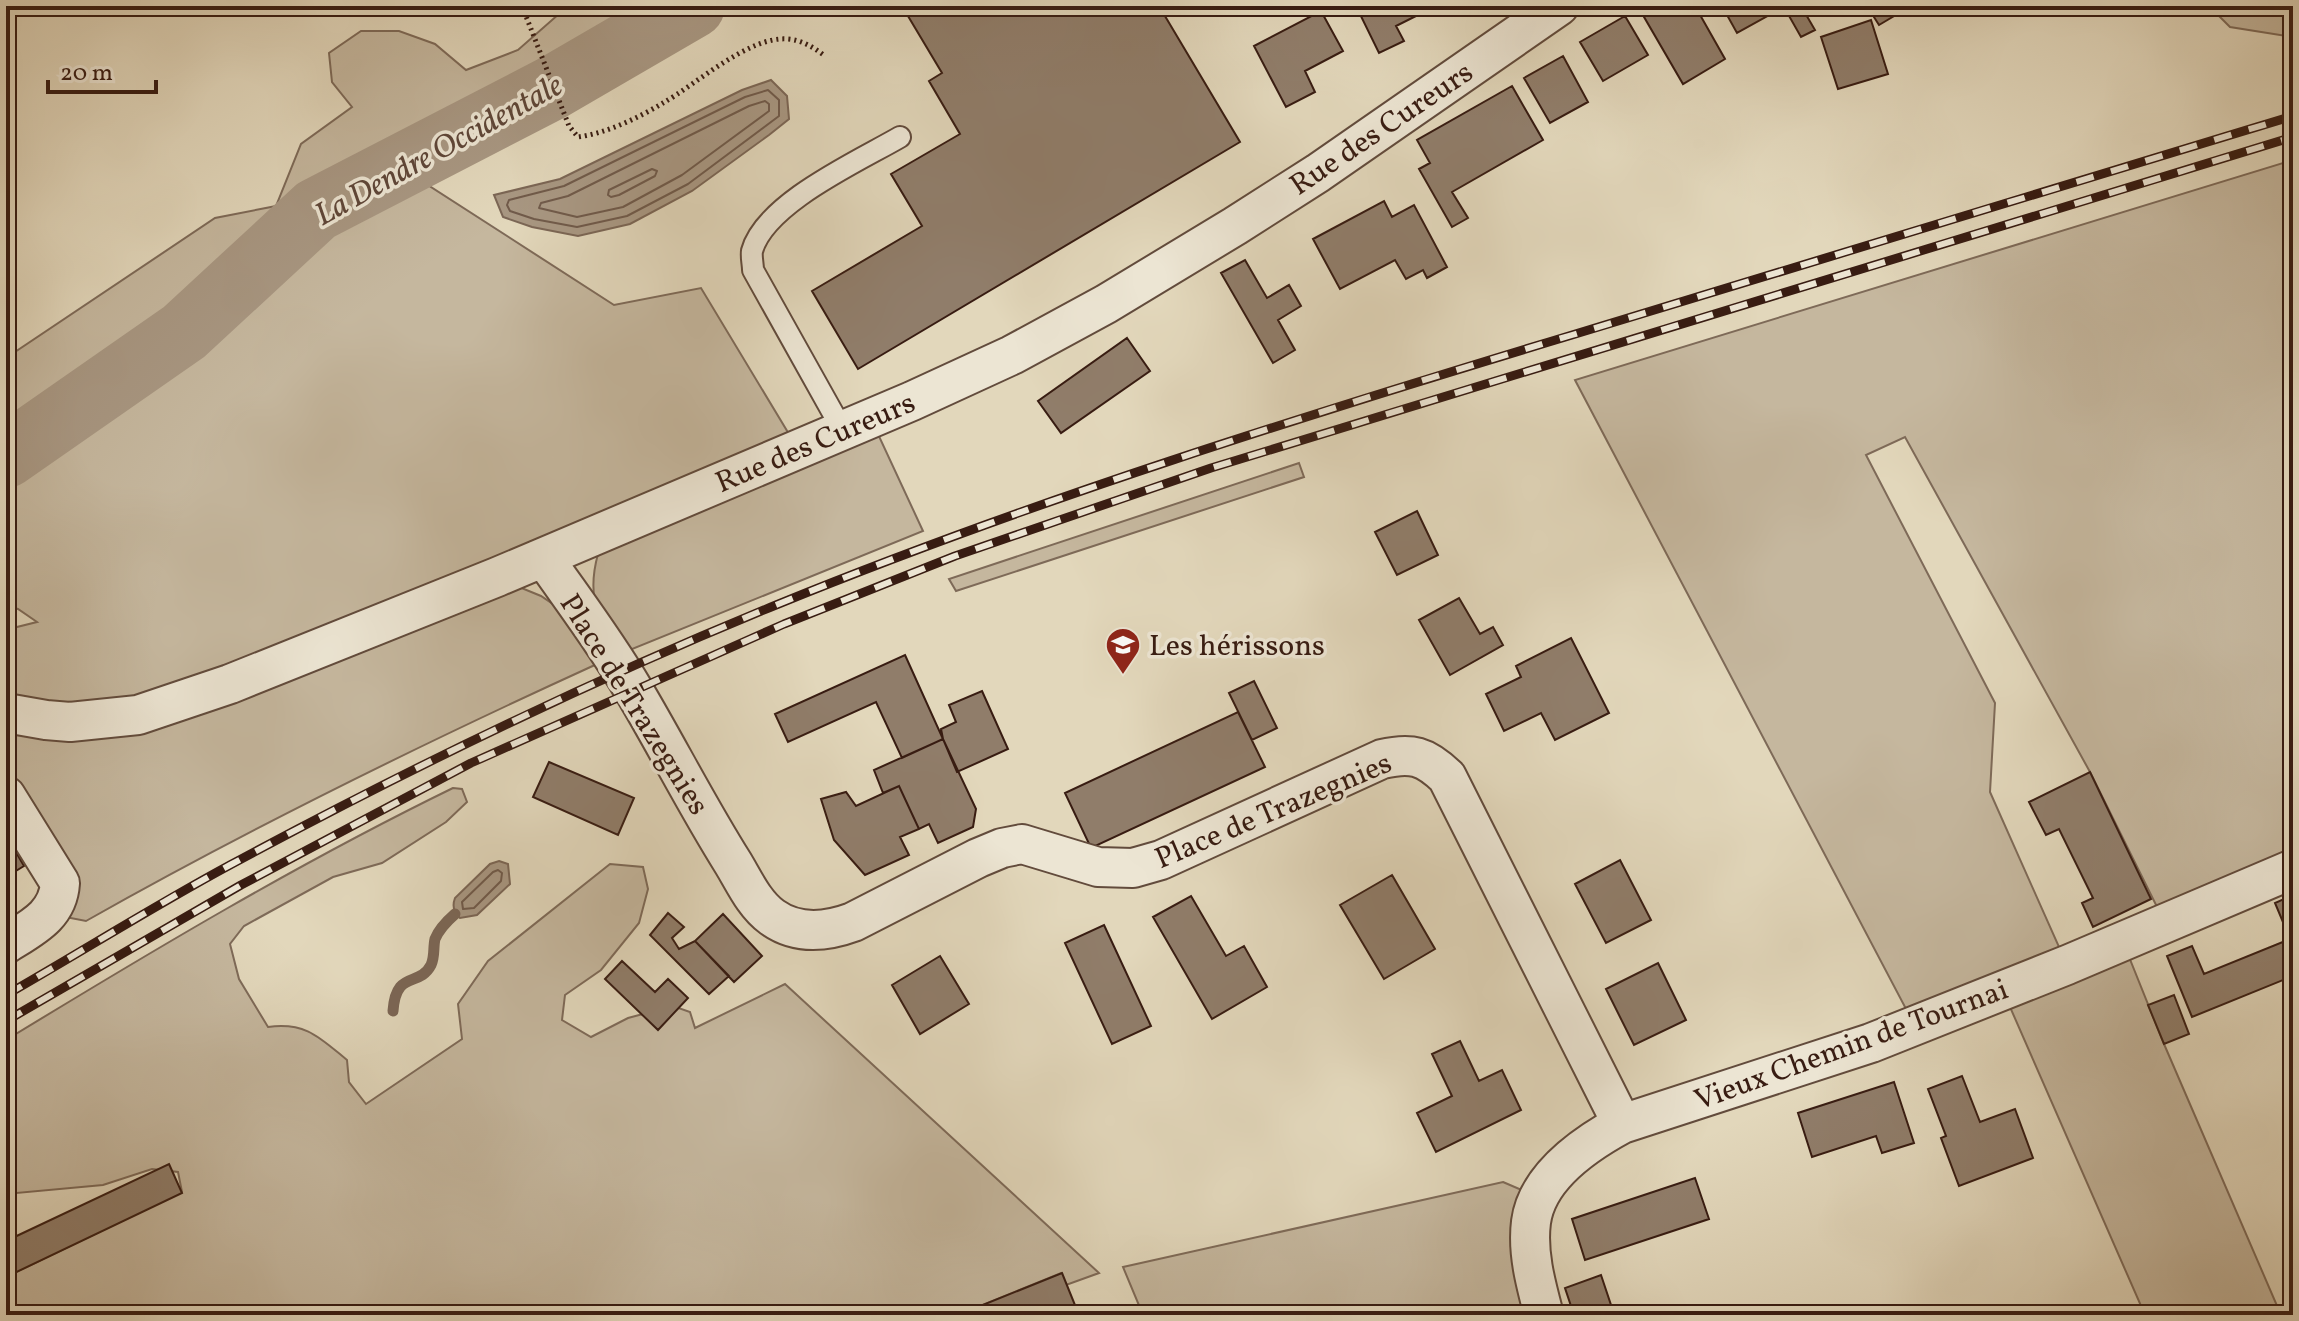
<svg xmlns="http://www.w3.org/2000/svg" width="2299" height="1321" viewBox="0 0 2299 1321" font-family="Vollkorn,serif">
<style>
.green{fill:#c5b79e;stroke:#7e6a58;stroke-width:2}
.water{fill:#a89782;stroke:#7b6655;stroke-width:2}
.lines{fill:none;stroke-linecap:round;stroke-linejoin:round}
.shore{stroke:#705a4a;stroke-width:2}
.stream{stroke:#7b6655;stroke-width:11}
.river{stroke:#a89782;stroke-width:64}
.building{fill:#907d6a;stroke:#381c12;stroke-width:2}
.lane-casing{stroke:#624b3c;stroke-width:24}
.street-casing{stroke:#624b3c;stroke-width:42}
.path{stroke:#381c12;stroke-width:5;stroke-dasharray:2 4;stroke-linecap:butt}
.lane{stroke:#ece5d3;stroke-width:20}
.street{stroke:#ece5d3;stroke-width:38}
.rail-casing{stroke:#381c12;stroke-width:9}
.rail{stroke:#ece5d3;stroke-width:6;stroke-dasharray:18;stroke-linecap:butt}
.labels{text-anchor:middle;stroke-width:7;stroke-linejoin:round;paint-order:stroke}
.street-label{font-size:30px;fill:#381c12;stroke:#ece5d3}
.poi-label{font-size:30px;fill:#381c12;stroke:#ece5d3;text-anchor:start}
.water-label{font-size:32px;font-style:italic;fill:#5f4739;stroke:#ece5d3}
</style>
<rect width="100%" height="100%" fill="#e2d7bb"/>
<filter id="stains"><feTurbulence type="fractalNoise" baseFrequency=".0025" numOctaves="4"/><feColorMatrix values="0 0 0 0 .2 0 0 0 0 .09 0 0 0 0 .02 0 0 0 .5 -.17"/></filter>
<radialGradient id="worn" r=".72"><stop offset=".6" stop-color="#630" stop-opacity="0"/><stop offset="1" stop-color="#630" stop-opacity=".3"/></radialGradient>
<path class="green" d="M568,6h125l-141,82 -152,79 214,138 87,-17 97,161 73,-30 52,112 -308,125c-16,-39 -29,-59 -17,-102l-79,33 22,9 22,15 34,53c-173,79 -345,163 -511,257l-36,-7 9,-18 -53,-100v-161l7,-7 24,-6 -19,-13 -12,-3v-248l209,-140 61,-12 25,-62 51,-37 -20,-25 -3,-29 32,-22h38l36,13 31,26 52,-20z
M2209,6h84v31l-63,-10z
M2293,160v709l-128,54 -75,-151 -185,-335 -39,18 129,248 -5,89 77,173 56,-23 41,102 117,271h-136l-142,-324 -88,35 -340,-646z
M1299,463l5,14 -348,114 -7,-12z
M453,788l9,1 5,13 -21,20 -64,41 -49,14 -89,49 -14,18 9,35 29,48c38,-5 51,10 79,33l2,22 17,22 96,-65 -4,-35 30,-43 122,-97 33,3 5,22 -9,34 -38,47 -36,25 -3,25 29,17 37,-19 45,-12 17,6 5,16 90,-44 314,289 -33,12 -5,-12 -103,42h-952v-38l176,-85 -4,-20 -26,-3 -49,16 -97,9v-154c146,-89 293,-177 447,-252z
M1503,1182l35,15 6,118h-401l-20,-48z"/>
<path class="water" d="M771,80l16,16 2,23 -20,16 -77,56 -62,33 -52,12 -46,-9 -29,-10 -9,-22 66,-16 182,-89z
M499,861l9,3 2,20 -33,31 -17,3c-7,-6 -8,-12 -5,-20l35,-34z"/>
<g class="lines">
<path class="shore" d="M768,90l11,10v16l-91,68 -61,32 -50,11 -43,-8 -24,-8 -3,-6 2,-5 55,-14 181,-89z
M765,101l4,3v7l-87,64 -59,32 -46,10 -38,-9 2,-5 27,-7 181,-90z
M652,169l5,2 -2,5 -36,19 -8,2 -3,-2 1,-5z
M498,870l4,3 -1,8 -27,27 -11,1 -1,-7 31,-30z"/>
<path class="stream" d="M393,1011c3,-42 26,-23 38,-46 4,-8 2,-18 4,-26 4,-10 12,-18 20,-25"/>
<path class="river" d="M6,456l178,-124 132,-122 236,-122 141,-82"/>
</g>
<path class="building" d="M902,6h257l81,136 -382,227 -46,-78 110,-65 -31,-52 69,-40 -31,-53 13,-8z
M1356,6h75l1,2 -36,18 8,15 -25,12z
M1647,6h48l30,53 -42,25 -43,-74z
M1722,6h79l14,24 -14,7 -17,-30 -47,26z
M1867,6h44l-32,19z
M1321,11l22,40 -38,20 10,21 -29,15 -32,-61z
M1625,16l23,39 -45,26 -23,-39z
M1871,20l17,54 -50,15 -17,-52z
M1563,56l25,46 -38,21 -26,-45z
M1512,86l31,54 -91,52 16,26 -16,9 -33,-58 11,-6 -13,-23z
M1384,201l8,16 22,-12 33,62 -20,11 -4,-8 -17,9 -11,-19 -55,29 -27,-50z
M1245,260l22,38 22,-13 12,21 -23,14 17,30 -22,13 -52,-90z
M1127,338l23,33 -89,62 -23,-32z
M1417,511l21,44 -41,20 -22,-43z
M1459,598l21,36 13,-7 10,18 -53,30 -31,-55z
M1571,638l38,75 -54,27 -14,-27 -37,18 -18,-37 35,-17 -5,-11z
M905,655l38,84 -41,19 -26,-56 -88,40 -13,-28z
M1254,681l23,47 -25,12 -23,-47z
M982,691l26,58 -51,23 -14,-33 -2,-10 15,-7 -7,-17z
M1238,712l27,55 -174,81 -26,-55z
M943,739l33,70 -3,18 -35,16 -9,-19 -10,5 -20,-43 -16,7 -9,-23z
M549,762l85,36 -16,37 -85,-38z
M2090,772l61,127 -58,28 -11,-24 11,-5 -34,-69 -13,6 -17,-33z
M899,786l20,43 -19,8 9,18 -44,20 -31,-35 -13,-41 25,-7 10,14z
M6,835l18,31 -18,11z
M1620,860l31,60 -45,23 -31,-59z
M1392,875l43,74 -51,30 -44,-74z
M2293,895v81l-101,41 -25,-61 25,-10 12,28 86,-35 -15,-36z
M1191,896l35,60 18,-10 23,41 -55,32 -59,-102z
M668,913l16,14 -12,11 7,11 16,-8 34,35 -20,18 -59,-59z
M723,914l39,42 -28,26 -39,-41z
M1104,925l47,101 -39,18 -47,-101z
M940,956l29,48 -49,30 -28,-49z
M622,961l33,31 13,-13 20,19 -30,32 -53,-51z
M1658,963l28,57 -52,25 -28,-56z
M2174,995l15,39 -25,10 -16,-39z
M1460,1041l19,40 23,-11 19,40 -85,42 -19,-39 35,-17 -20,-42z
M1962,1076l18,46 35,-13 18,49 -74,28 -18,-48 5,-2 -18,-47z
M1894,1082l20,61 -32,10 -6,-17 -64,21 -14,-44z
M169,1164l13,29 -176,84v-36z
M1695,1178l14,41 -124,41 -13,-41z
M1062,1273l17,42h-121z
M1601,1275l10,30 -8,3 2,7h-31l-9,-27z"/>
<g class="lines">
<defs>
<path id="lane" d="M843,431l-90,-161c0,-6 -2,-13 -1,-19 13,-48 107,-90 148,-114"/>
<path id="street" d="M544,558c30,43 62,85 89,131 34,57 64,117 100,174 11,18 21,41 39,54 25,18 54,15 81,5l125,-64 24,-10 20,-4 76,23 35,1 28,-8 221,-101c30,-7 43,-3 65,18l175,347
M6,713l40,7 24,2 68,-7 92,-31 267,-107 415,-176 100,-46 94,-51 129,-78 83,-53 241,-167
M6,796l54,87c-2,33 -29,45 -54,61
M1544,1315c-8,-30 -17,-62 -13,-93 6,-45 54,-78 91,-98l249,-81 196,-78 226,-96"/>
</defs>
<use href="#lane" class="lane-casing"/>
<use href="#street" class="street-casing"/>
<path class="path" d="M522,6l47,120 9,11c29,-4 60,-19 85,-34 32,-18 86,-67 124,-64 15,1 26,8 38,17"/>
<use href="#lane" class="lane"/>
<use href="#street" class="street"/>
<defs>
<path id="rail" d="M6,995c75,-43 148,-89 224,-130 178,-96 360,-184 546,-260 260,-106 528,-189 796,-270 240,-73 481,-146 721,-219
M6,1021l235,-136 230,-122 313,-139 171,-68 256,-88 1082,-331"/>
</defs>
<use href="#rail" class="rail-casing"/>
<use href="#rail" class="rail"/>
</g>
<defs>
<symbol id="school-pin" viewBox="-11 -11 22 30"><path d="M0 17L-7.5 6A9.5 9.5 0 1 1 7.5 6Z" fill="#8f2418" stroke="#ece5d3"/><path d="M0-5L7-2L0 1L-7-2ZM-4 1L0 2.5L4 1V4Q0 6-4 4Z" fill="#fff"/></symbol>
</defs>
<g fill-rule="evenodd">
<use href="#school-pin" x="1103" y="625" width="40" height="54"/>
</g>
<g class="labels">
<g class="street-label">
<text transform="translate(1381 128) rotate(-34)" y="10">Rue des Cureurs</text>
<text transform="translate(815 442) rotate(-23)" y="10">Rue des Cureurs</text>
<text transform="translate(635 704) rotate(58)" y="10">Place de Trazegnies</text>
<text transform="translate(1273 810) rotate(-23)" y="10">Place de Trazegnies</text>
<text transform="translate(1851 1044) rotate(-20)" y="10">Vieux Chemin de Tournai</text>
</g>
<g class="poi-label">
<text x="1149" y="655">Les hérissons</text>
</g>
<g class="water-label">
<text transform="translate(438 149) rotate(-29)" y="11">La Dendre Occidentale</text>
</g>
</g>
<rect width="2299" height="1321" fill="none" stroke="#e2d7bb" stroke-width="32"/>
<rect x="8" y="8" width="2283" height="1305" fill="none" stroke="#381c12" stroke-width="4"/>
<rect x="16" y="16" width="2267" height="1289" fill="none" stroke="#381c12" stroke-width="2"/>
<path d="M48 80v12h108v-12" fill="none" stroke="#381c12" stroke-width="4"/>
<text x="60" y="80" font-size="24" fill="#381c12" stroke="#ece5d3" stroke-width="6" paint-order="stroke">20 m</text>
<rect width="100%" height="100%" filter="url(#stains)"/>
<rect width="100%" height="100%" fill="url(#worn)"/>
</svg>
